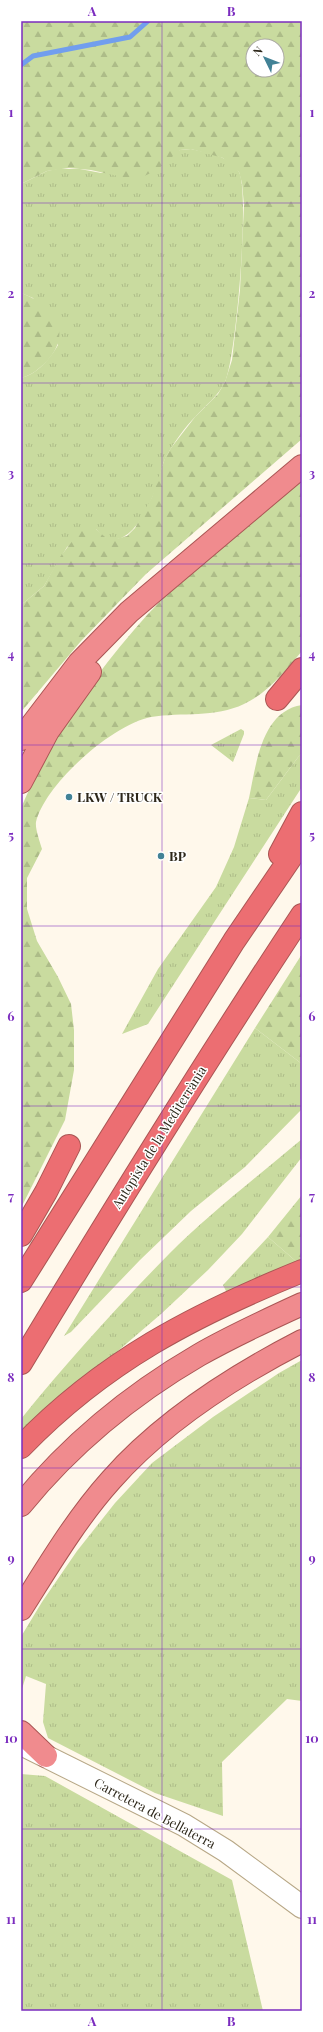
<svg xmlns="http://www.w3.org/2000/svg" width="323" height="2032" viewBox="0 0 323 2032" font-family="'Playfair Display',serif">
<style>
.grass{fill:url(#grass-tufts)}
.forest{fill:url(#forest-firs);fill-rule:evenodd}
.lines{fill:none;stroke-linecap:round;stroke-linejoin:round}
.stream{stroke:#719eee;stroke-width:5}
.tertiary-casing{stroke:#b7a786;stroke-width:24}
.trunk-casing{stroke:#aa5654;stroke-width:24}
.motorway-casing{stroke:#aa5654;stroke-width:24}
.tertiary{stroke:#fff;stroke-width:22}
.trunk{stroke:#f08b8e;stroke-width:22}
.motorway{stroke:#ec6e72;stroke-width:22}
.grid{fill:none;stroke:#7b2cbf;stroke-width:1;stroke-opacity:0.55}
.poi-dot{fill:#428296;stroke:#fff;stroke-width:1.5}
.labels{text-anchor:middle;stroke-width:3;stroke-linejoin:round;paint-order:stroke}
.poi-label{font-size:13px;font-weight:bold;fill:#2e281b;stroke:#fff;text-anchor:start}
.street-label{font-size:13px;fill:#2e281b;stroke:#fff}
.neatline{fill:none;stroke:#7b2cbf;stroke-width:1.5}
.grid-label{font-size:13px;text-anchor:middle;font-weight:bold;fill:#7b2cbf}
</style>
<defs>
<pattern id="grass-tufts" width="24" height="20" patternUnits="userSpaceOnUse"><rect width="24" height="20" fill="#c9db9f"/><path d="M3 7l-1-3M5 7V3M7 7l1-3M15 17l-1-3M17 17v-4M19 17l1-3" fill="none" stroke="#adbc88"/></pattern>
<pattern id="forest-firs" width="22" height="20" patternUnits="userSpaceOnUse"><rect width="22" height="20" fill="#c9db9f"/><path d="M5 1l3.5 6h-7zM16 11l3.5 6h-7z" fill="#adbc88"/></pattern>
</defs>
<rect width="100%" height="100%" fill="#fff8eb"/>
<path class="grass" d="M191,149c17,4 39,7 48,23 11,21 -3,187 -14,210 -7,14 -19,23 -29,34 -11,11 -21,25 -29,39 -5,8 -6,19 -9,28 -7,19 -27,68 -54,54 -3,-2 -6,-6 -8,-8l-29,18 -23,39 -23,19v-227c16,-4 29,-19 37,-33l-25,-47 -12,-5v-109l26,-13 10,-2h23l21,4 79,-23z
M241,729l3,2v3l-11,28 -22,-17z
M302,752v35l-154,237 -26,10 36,-65 58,-82 18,-40 15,-49 17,2z
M255,1028l47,36v45l-57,58 -54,44 -51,49 -69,72 -7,4z
M302,1139v18l-60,77 -34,36 -47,44 -140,120v-15c46,-57 96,-112 148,-165 40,-40 89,-78 133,-115z
M268,1237l30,26 -71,30 -4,-8z
M302,1360v341l-15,-2 -65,63 1,54 -68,-23 -107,-55 -5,-16 3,-38 -20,-8 -5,16 1,-57 20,-33 35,-51 38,-48 37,-40 61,-46 66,-44z
M21,1774l24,2 187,104 31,131h-242z"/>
<path class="forest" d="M21,21h281v418l-156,135 -65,67 -60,71v-107l23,-19 16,-29 24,-31 12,3 9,8 11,2 11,-3 8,-8 17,-31 13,-39 6,-10 24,-31 23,-23 7,-12 7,-22 8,-70 4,-85 -2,-22 -3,-11 -16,-14 -32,-9 -11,1 -23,20 -21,10 -45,-10 -22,-2 -22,3 -26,13zM253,46h24v24h-24z
M21,293c32,12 53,38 26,68 -8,8 -15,14 -26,17z
M302,478v173c-16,19 -34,42 -58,53 -29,14 -62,8 -93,13 -38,7 -106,67 -115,105 -1,7 4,20 6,27l-15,29v31l10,32 21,36 13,27 3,26v40l-9,50 -44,88v-400c28,-65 66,-124 113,-178 47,-55 112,-105 168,-152z
M302,705v47l-36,48 -17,-2c7,-32 12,-87 53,-93z
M302,954v110l-47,-36z
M302,1195v67l-4,1 -30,-26z"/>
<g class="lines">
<path class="stream" d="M21,65l12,-9 97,-19 18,-16"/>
<defs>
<path id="tertiary" d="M29,1748l155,77 42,26 76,56"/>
<path id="trunk" d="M21,739l58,-76 50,-51 173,-146
M21,782l27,-51 42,-59
M21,1505c49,-60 111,-111 178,-150 33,-19 68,-35 103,-51
M21,1609c28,-44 55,-90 90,-129 51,-58 123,-104 191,-139
M21,1732l25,24"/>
<path id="motorway" d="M277,699l25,-30
M280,854l22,-41
M21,1235l25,-43 23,-46
M21,1281l213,-340 68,-100
M21,1363c91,-151 184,-301 281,-448
M21,1447c83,-86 173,-132 281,-176"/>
</defs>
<use href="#tertiary" class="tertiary-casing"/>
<use href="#trunk" class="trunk-casing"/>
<use href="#motorway" class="motorway-casing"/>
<use href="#tertiary" class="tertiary"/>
<use href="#trunk" class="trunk"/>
<use href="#motorway" class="motorway"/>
</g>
<path class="grid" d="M162,21v1990M21,203h281M21,383h281M21,564h281M21,745h281M21,926h281M21,1106h281M21,1287h281M21,1468h281M21,1649h281M21,1829h281"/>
<g class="poi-dot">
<circle cx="69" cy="797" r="4"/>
<circle cx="161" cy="856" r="4"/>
</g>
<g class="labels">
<g class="poi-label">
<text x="77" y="802">LKW / TRUCK</text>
<text x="169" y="861">BP</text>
</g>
<g class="street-label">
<text transform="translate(159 1137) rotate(-58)" y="5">Autopista de la Mediterrània</text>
<text transform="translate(155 1813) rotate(28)" y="5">Carretera de Bellaterra</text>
</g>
</g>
<rect width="323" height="2032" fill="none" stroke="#ffffff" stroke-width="44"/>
<g transform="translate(265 58) rotate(313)"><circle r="19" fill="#ffffff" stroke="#aba9a4"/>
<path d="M0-3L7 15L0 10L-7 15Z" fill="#428296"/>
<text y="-6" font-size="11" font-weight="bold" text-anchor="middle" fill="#2e281b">N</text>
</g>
<rect x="22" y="22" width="279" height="1988" class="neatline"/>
<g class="grid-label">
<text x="92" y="16">A</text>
<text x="231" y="16">B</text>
<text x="11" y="117">1</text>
<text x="312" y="117">1</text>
<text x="11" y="298">2</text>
<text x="312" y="298">2</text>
<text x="11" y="478">3</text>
<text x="312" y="478">3</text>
<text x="11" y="659">4</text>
<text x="312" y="659">4</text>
<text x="11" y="840">5</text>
<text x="312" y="840">5</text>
<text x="11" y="1021">6</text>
<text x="312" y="1021">6</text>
<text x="11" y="1201">7</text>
<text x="312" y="1201">7</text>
<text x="11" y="1382">8</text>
<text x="312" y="1382">8</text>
<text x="11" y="1563">9</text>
<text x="312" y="1563">9</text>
<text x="11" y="1743">10</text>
<text x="312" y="1743">10</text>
<text x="11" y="1924">11</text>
<text x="312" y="1924">11</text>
<text x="92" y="2026">A</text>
<text x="231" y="2026">B</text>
</g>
</svg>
